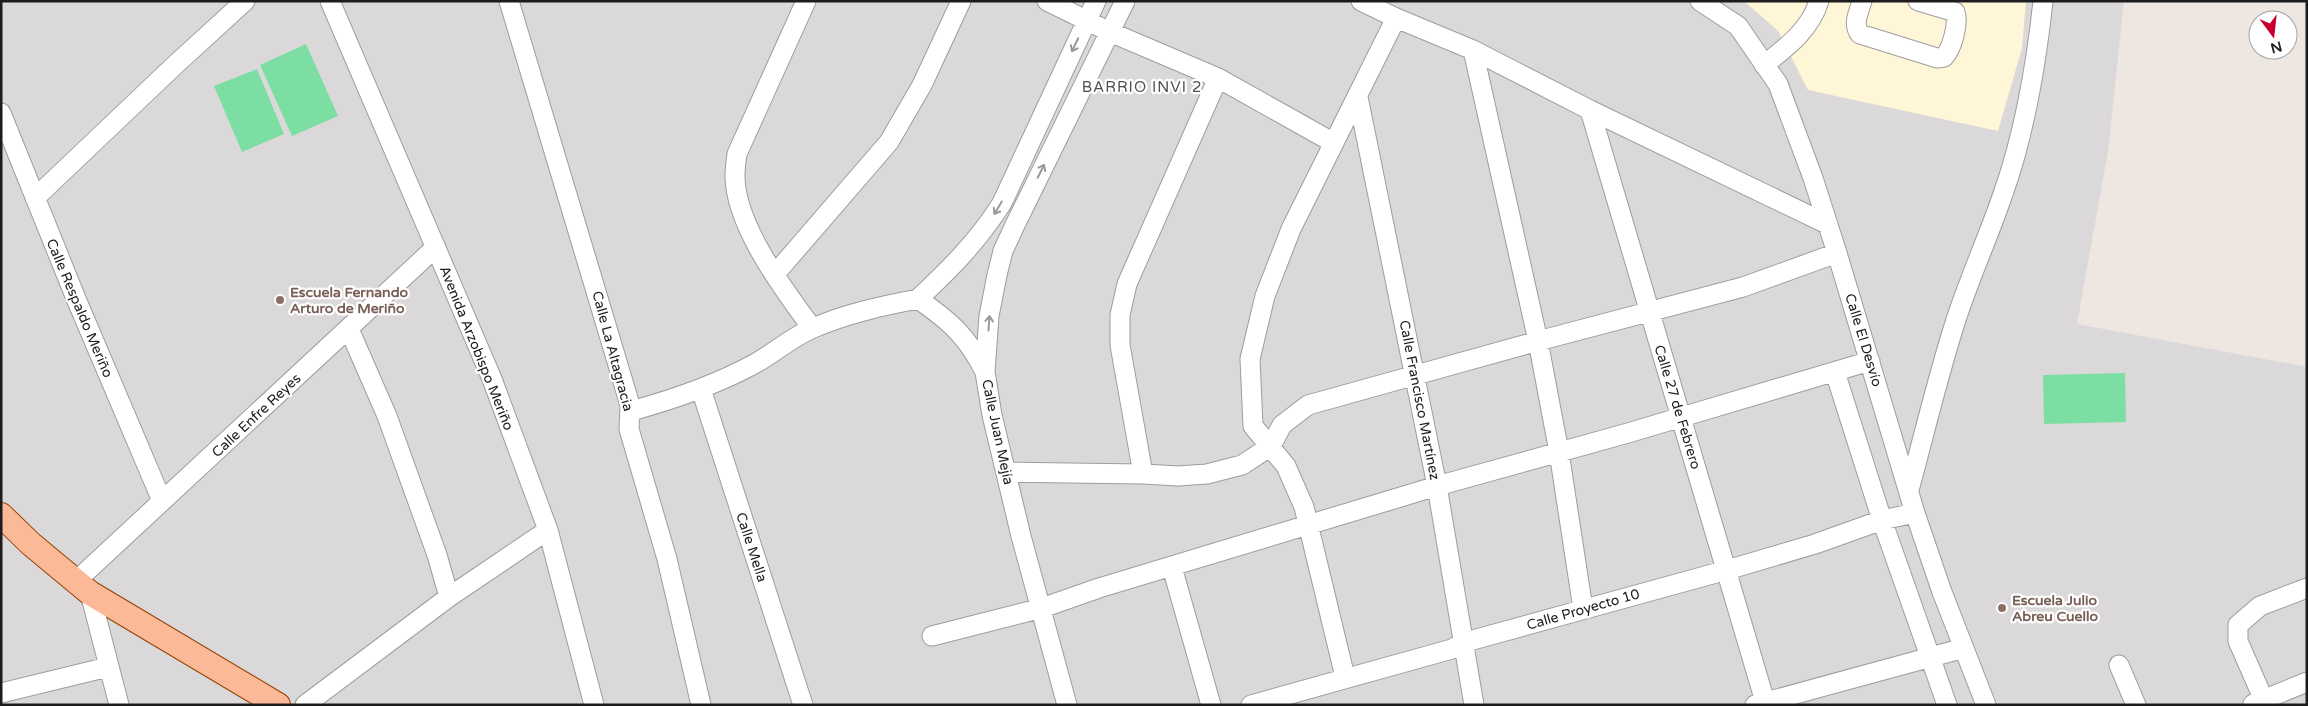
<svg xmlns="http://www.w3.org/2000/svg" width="2308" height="706" viewBox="0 0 2308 706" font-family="'Varela Round',sans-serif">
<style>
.residential{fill:#dad8d9}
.education{fill:#fff6d8}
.pitch{fill:#7ddea3}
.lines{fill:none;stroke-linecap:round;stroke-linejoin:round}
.minor-casing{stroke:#9d9d9d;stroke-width:21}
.major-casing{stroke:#934100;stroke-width:26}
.minor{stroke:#fff;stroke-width:19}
.major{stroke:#fcb997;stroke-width:24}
.oneway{stroke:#999}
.education-dot{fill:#8d6e63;stroke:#fff;stroke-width:2}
.labels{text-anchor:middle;stroke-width:4.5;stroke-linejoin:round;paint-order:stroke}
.education-label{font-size:14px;font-weight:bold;fill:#785e54;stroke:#fff;text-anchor:start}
.street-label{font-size:14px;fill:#1c1c1c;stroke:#fff}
.neighbourhood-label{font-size:15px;letter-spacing:1px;fill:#4f4f4f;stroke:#fff}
</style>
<rect width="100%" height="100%" fill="#ede6e1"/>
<path class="residential" d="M1,1h2123l-16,150 -31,173 230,43v338h-2306z"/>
<path class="education" d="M1744,1h282l-4,47 -24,83 -190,-41 -30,-59z"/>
<path class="pitch" d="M306,44l32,72 -46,20 -32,-71z
M257,69l27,65 -42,18 -28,-66z
M2125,373l1,49 -82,2 -1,-49z"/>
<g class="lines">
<defs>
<path id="minor" d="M330,1l162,378 56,151 46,175
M509,1l121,404 -1,24 38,130 34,146
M806,1l-69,153c-1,7 -2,15 -2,22 0,49 49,114 77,152
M1047,1l63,31 108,46 116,65
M1361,1l35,17 77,32 117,60 237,114
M1700,1l38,25 40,58 35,94 24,75 78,260 27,79 44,113
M1862,1c-3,11 -10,23 -2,33l77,24 7,-1c8,-8 15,-34 11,-45l-37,-11
M1473,50l65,291 21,111 24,157
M1764,65c23,-18 46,-35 55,-64
M1358,97l79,389 37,219
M1590,110l176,595
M1,113l76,188 85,200
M35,198l140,-133 70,-64
M775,274l114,-132 33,-57 39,-84
M918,299c33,-31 60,-58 84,-96l94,-202
M918,299c32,22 50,38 67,73
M1835,372l47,148 65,185
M701,389l102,316
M631,411c44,-12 85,-26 125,-48 19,-11 35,-25 55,-34 34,-15 70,-23 107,-30
M1006,472l137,2 35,2 29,-2 35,-9 29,-19 11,-21 26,-20 230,-64 205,-54 94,-34
M1143,474l-23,-129v-30l7,-31 91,-206
M1909,490c15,-55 28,-110 45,-164 14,-45 34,-88 49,-132 22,-62 33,-128 40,-193
M1172,567l39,138
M75,582l361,-335
M90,593l29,112
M449,597l99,-67
M932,636l110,-28 57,-20 338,-102 191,-53 242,-72
M2119,665l17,40
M1345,677l-41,-170 -18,-41 -33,-40 -3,-67 15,-63 26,-67 105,-211
M1,693l107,-26
M2253,704l54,-22
M305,705l144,-108 -12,-42 -50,-139 -38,-87
M1067,705l-46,-169 -29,-121 -7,-43 4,-56 8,-41 6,-24 12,-26 110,-224
M1251,705l201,-56 10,-6 265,-73 88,-26 67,-24 33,-7
M1755,705l209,-57
M2266,705l-28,-64v-16l22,-19 47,-18"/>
<path id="major" d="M1,515l30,29 59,49 188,112"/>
</defs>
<use href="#minor" class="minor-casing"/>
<use href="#major" class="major-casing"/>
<use href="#minor" class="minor"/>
<use href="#major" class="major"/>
</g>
<defs><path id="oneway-shaft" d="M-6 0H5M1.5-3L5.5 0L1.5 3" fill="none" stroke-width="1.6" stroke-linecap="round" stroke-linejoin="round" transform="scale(1.25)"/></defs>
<g class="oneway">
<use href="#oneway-shaft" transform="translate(1075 45) rotate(115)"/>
<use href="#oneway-shaft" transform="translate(1041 171) rotate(-64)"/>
<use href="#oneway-shaft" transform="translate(998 208) rotate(121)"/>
<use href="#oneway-shaft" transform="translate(989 323) rotate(-86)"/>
</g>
<g class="education-dot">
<circle cx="280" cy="300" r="5"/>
<circle cx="2002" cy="608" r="5"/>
</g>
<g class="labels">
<g class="education-label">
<text x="290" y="297">Escuela Fernando<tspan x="290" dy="16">Arturo de Meriño</tspan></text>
<text x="2012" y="605">Escuela Julio<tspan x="2012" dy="16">Abreu Cuello</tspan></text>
</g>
<g class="street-label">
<text transform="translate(80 308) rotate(67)" y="5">Calle Respaldo Meriño</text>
<text transform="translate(1864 340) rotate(73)" y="5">Calle El Desvío</text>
<text transform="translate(477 348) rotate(68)" y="5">Avenida Arzobispo Meriño</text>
<text transform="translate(613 351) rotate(75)" y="5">Calle La Altagracia</text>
<text transform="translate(1420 400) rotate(79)" y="5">Calle Francisco Martínez</text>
<text transform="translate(1678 407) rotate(73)" y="5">Calle 27 de Febrero</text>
<text transform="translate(256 415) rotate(-43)" y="5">Calle Enfre Reyes</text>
<text transform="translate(998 432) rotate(78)" y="5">Calle Juan Mejía</text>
<text transform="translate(752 547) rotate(72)" y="5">Calle Mella</text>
<text transform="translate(1583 609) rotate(-16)" y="5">Calle Proyecto 10</text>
</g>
<g class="neighbourhood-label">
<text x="1142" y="92">BARRIO INVI 2</text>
</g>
</g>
<rect width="2308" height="706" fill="none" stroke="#1c1c1c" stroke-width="5"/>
<g transform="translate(2273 35) rotate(165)"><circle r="24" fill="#ffffff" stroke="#a4a4a4"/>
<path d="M0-4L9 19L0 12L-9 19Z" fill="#c7002d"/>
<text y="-8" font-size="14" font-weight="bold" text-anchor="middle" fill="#1c1c1c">N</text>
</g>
</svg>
